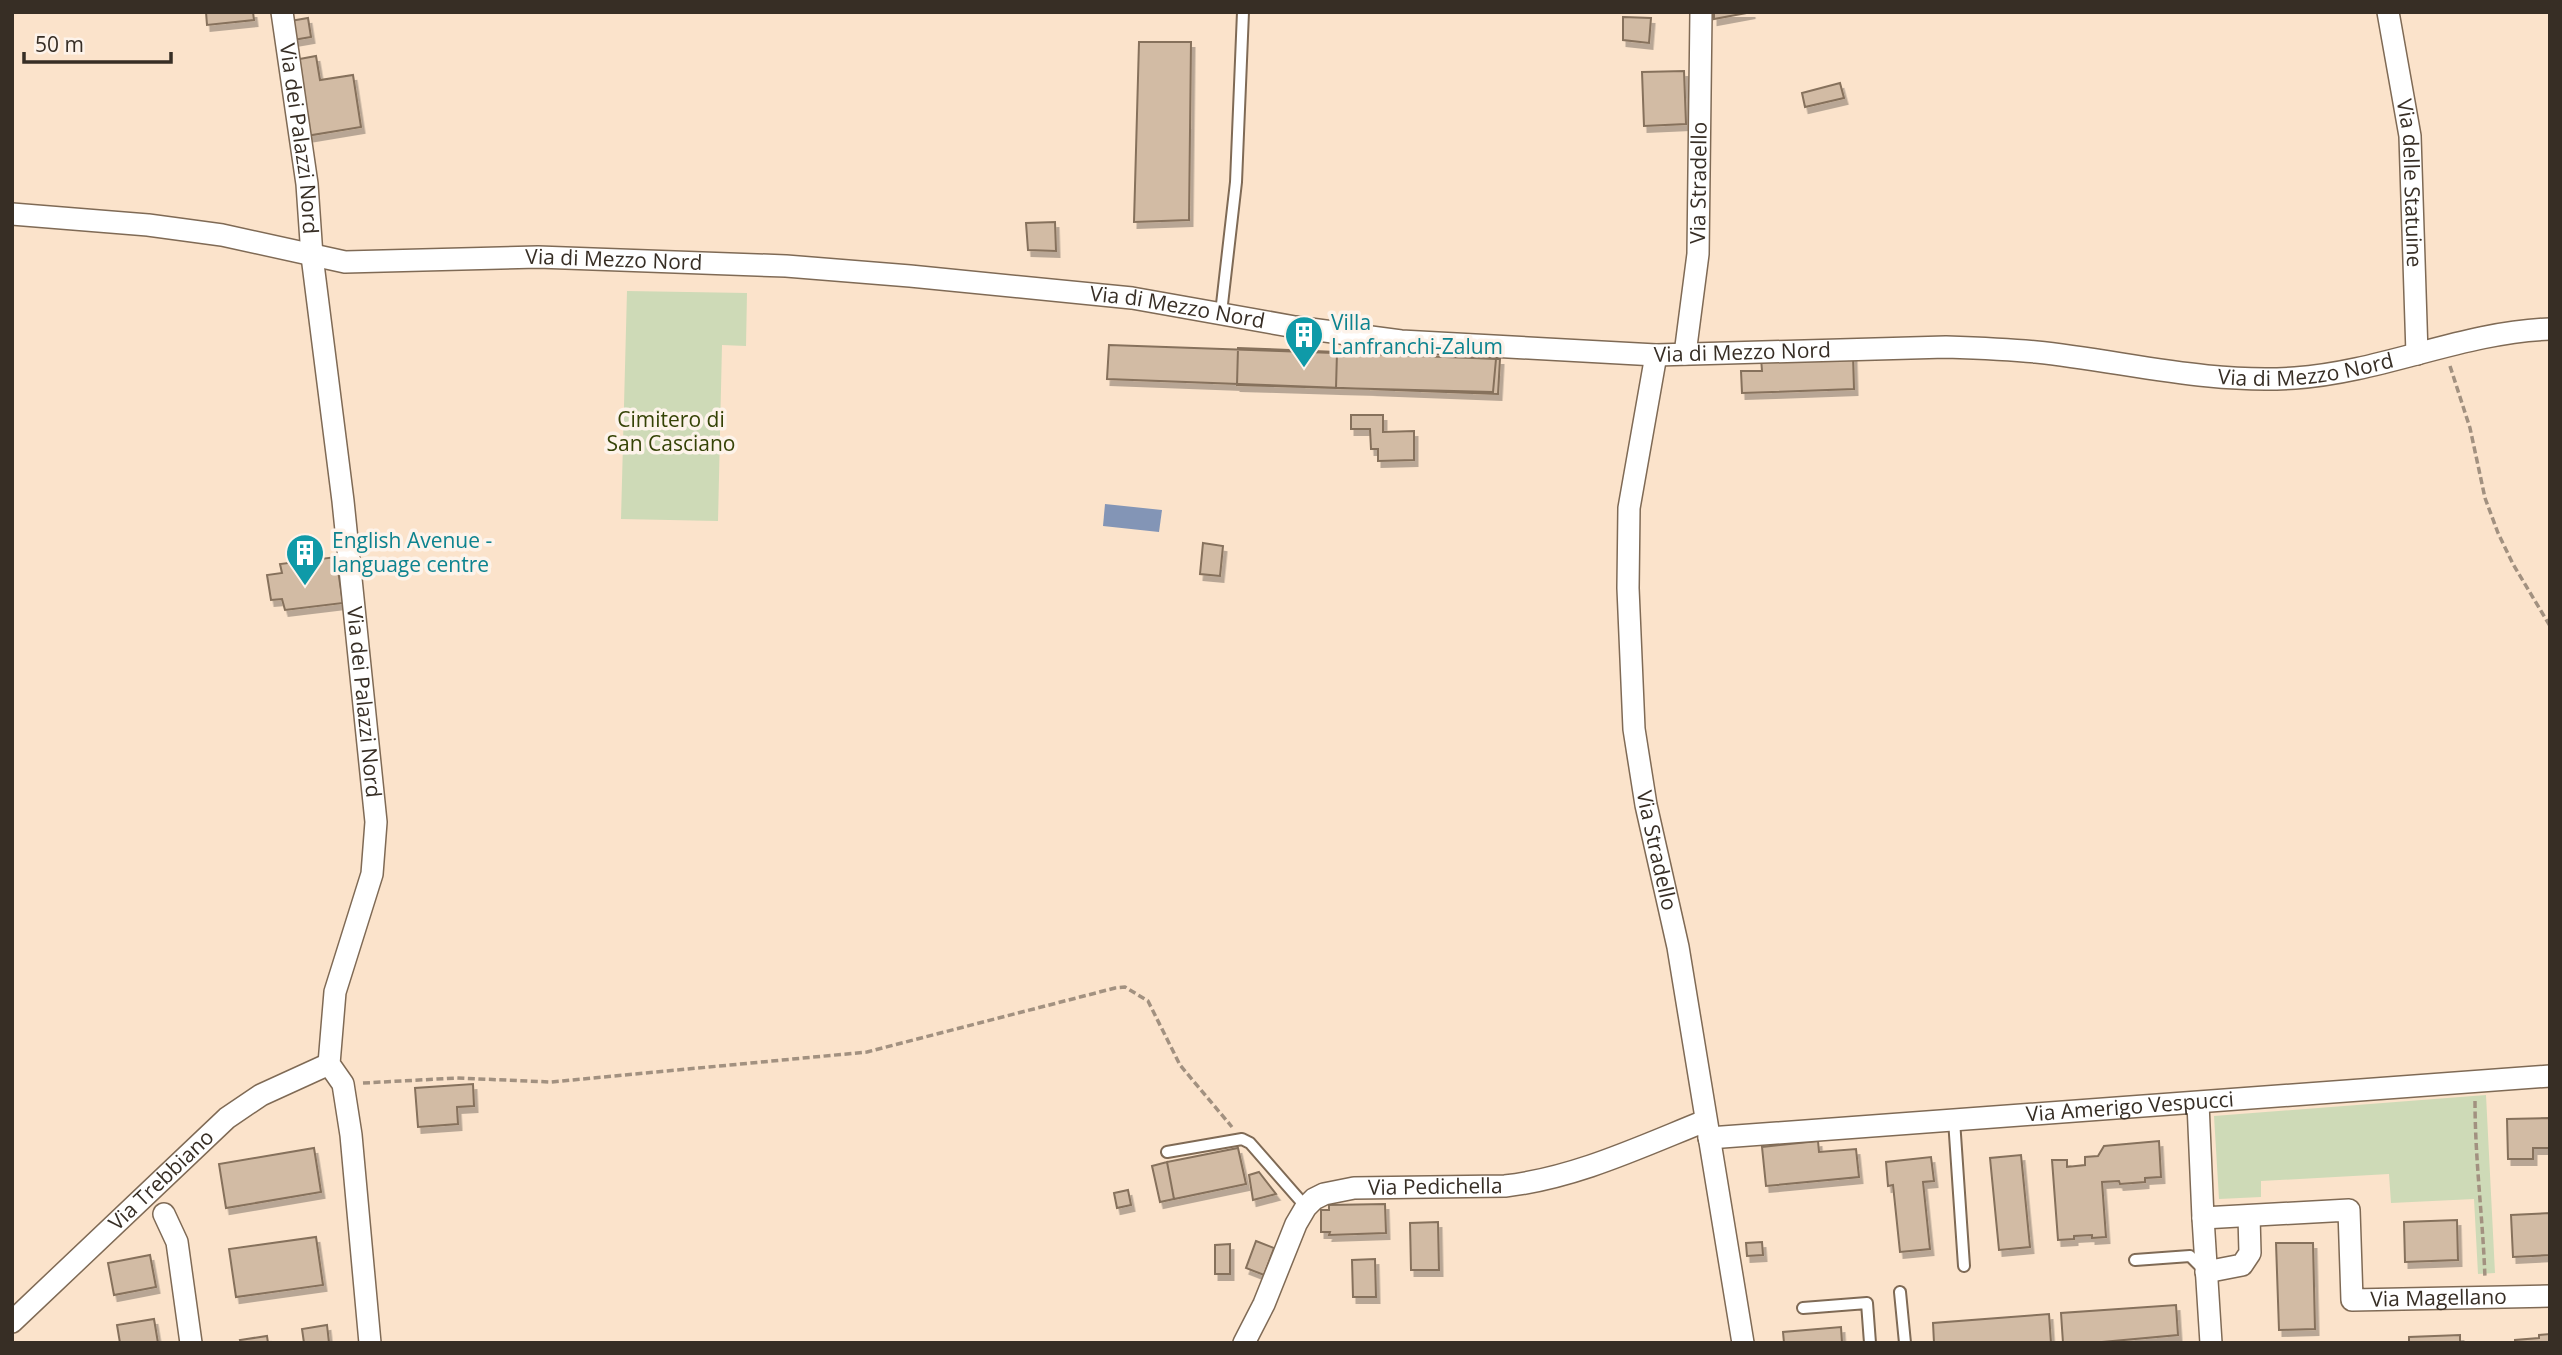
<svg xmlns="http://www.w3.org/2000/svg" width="2562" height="1355" viewBox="0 0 2562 1355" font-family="'Open Sans',sans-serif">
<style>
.green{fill:#cedab7}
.water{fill:#8395b6}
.building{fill:#d2bba4;stroke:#86715c;stroke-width:2;filter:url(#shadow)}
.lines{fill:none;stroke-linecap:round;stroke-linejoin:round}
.service-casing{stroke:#7f6a55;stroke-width:14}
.minor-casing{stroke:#7f6a55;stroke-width:24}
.path{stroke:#a29180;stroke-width:3.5;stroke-dasharray:7 3.5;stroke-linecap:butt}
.service{stroke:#fff;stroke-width:10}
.minor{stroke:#fff;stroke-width:21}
.labels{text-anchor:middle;stroke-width:7;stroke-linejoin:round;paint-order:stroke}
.street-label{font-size:21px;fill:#372e25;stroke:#fdf3ea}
.culture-label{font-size:21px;fill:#0d838f;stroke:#fdf3ea;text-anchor:start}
.park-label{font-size:21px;fill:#354306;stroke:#fdf3ea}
</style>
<defs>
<filter id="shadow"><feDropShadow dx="3.5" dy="6" stdDeviation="0" flood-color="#0004"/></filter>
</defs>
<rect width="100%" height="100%" fill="#fbe3cb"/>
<path class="green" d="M627,291l120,2 -1,53 -24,-1 -4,176 -97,-2z
M2486,1095l9,178 -17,1 -4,-75 -83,4 -2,-29 -128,7v16l-42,2 -5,-83z"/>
<path class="water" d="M1105,504l57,6 -3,22 -56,-6z"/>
<path class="building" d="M206,12h47l1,8 -47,5z
M1714,12h38l-38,7z
M1623,17l28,1 -2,25 -26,-3z
M308,18l3,19 -18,3 -3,-19z
M1139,42h52l-2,178 -55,2z
M316,56l4,24 33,-5 8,52 -55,9 -12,-76z
M1684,71l2,53 -42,2 -2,-54z
M1840,83l4,15 -39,9 -3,-14z
M1055,222l1,29 -28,-1 -2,-27z
M1109,345l391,14 -2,35 -391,-15z
M1238,348l99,4 -1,36 -99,-3z
M1337,352l159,7 -3,33 -157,-4z
M1853,355l1,34 -112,4 -1,-22h21l-1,-13z
M1351,415h32v17l31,-1v29l-36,1v-12h-7l-1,-20h-19z
M1203,543l20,3 -3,30 -20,-2z
M336,557l7,46 -58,7 -3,-11 -11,1 -4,-25 15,-2 -2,-9z
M473,1084l1,22 -17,1 1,17 -40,3 -3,-39z
M2550,1118v40l-1,-10h-16v11h-25l-1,-40z
M1818,1141l1,11 37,-3 3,28 -93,9 -4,-39z
M2159,1141l2,36 -16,1v4l-25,2 -1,-3 -17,1 4,55 -14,1v-3l-18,1v3l-16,1 -6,-80h15v7l18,-2v-8l13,-1 6,-10z
M314,1148l7,44 -95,16 -7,-44z
M1238,1148l8,36 -72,15 -7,-37z
M2021,1155l9,92 -31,3 -9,-92z
M1931,1157l3,24 -11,1 7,67 -30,3 -7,-67 -5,1 -2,-24z
M1167,1162l7,37 -14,3 -8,-36z
M1259,1172l17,22 -23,6 -4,-25z
M1128,1190l3,15 -14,3 -3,-15z
M1385,1204l1,29 -57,2 1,-3h-9v-22h8v-5z
M2550,1213v42l-37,2 -2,-42z
M2457,1220l1,40 -53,2 -1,-40z
M1438,1222l1,48h-28l-1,-47z
M316,1237l7,48 -87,12 -7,-48z
M1256,1241l18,7 -10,27 -18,-7z
M1762,1242l1,13 -16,1 -1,-13z
M2276,1243h37l2,86 -36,1z
M1230,1244v30h-15v-29z
M150,1255l6,32 -42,8 -6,-32z
M1375,1259l1,38h-23l-1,-37z
M2176,1305l2,30 -87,8h-28l-2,-30z
M2049,1314l2,29h-117l-1,-20z
M154,1319l4,24h-38l-3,-18z
M327,1325l2,18h-25l-2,-14z
M1841,1327l1,16h-58l-1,-11z
M2550,1334v9h-35v-3l24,-2v-3z
M2460,1335v8h-51v-6z
M267,1336l1,7h-27l-1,-3z"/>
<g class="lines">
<defs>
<path id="service" d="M1221,313l15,-131 7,-170
M1954,1120l10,146
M1167,1152l75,-13 8,4 56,64
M2135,1260l55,-4 14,14
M1900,1292l5,51
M1803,1308l64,-5 3,40"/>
<g id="minor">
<path id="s1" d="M282,12l25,172 5,72 31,245 33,321 -4,52 -37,118 -6,72 14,20 8,51 19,208"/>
<path id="s2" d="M2388,12l22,124 7,218"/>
<path id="s3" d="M12,214l136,11 74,10 123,27 193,-5 248,9 124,10 222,22 163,29 106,14 255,14 290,-8c30,1 60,2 90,5 87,9 170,32 259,26 87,-6 168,-46 255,-49"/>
<path id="s4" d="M1685,354l13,-100 3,-242"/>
<path id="s5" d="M1656,355l-27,153 -1,80 6,141 12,76 32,142 65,396"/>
<path id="s6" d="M2198,1103l5,115 146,-8 3,90 198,-4"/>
<path id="s7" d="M1709,1138l841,-62"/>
<path d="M164,1214l13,28 14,101"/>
<path d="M2203,1218l8,125"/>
<path d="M2206,1272l36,-7 8,-12 -1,-37"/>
<path id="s8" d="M12,1322l215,-204 34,-23 68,-31"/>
<path id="s9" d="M1244,1343l20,-39 32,-80 10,-17 8,-8 10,-5 30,-6 151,-2c70,-8 135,-39 200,-65"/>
</g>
</defs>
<use href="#service" class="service-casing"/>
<use href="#minor" class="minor-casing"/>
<path class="path" d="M2450,366l20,62 15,70 13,35 15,31 37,62
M363,1083l94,-5 94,4 316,-30 248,-64 10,-1 23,14 32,64 52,62
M2475,1101c0,60 8,118 10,178"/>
<use href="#service" class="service"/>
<use href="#minor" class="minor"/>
</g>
<defs>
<symbol id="building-pin" viewBox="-11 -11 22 30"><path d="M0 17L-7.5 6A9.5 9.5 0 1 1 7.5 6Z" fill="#0f9aa8" stroke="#fdf3ea"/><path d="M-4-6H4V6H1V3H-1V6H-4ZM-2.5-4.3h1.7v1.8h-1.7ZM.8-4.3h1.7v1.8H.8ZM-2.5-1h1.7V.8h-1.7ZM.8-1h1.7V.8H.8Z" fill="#fff"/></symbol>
</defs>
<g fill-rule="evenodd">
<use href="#building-pin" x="1282" y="313" width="44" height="60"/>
<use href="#building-pin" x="283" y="531" width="44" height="60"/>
</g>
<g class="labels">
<g class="street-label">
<text dy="7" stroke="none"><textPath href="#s1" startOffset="128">Via dei Palazzi Nord</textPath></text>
<text dy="7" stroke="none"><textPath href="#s4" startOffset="172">Via Stradello</textPath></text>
<text dy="7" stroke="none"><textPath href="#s2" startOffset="173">Via delle Statuine</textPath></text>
<text dy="7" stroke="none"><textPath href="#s3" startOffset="606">Via di Mezzo Nord</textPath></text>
<text dy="7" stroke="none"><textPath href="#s3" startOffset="1172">Via di Mezzo Nord</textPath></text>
<text dy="7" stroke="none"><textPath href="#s3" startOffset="1740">Via di Mezzo Nord</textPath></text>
<text dy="7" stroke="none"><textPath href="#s3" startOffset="2306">Via di Mezzo Nord</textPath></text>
<text dy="7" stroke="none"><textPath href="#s1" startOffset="695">Via dei Palazzi Nord</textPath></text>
<text dy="7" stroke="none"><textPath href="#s5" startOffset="500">Via Stradello</textPath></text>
<text dy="7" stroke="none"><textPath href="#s7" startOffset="422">Via Amerigo Vespucci</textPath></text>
<text dy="7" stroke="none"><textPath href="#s8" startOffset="206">Via Trebbiano</textPath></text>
<text dy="7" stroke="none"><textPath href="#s9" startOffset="284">Via Pedichella</textPath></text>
<text dy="7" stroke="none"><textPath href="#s6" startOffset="438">Via Magellano</textPath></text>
</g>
<g class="culture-label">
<text x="1331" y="330">Villa<tspan x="1331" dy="24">Lanfranchi-Zalum</tspan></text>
<text x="332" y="548">English Avenue -<tspan x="332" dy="24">language centre</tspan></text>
</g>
<g class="park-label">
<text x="671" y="427">Cimitero di<tspan x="671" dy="24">San Casciano</tspan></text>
</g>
</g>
<rect width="2562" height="1355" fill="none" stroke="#372e25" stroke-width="28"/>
<path d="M24 52v10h147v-10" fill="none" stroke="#372e25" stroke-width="3.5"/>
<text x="35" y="52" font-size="21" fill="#372e25" stroke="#fdf3ea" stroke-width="5" paint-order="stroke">50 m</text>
</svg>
